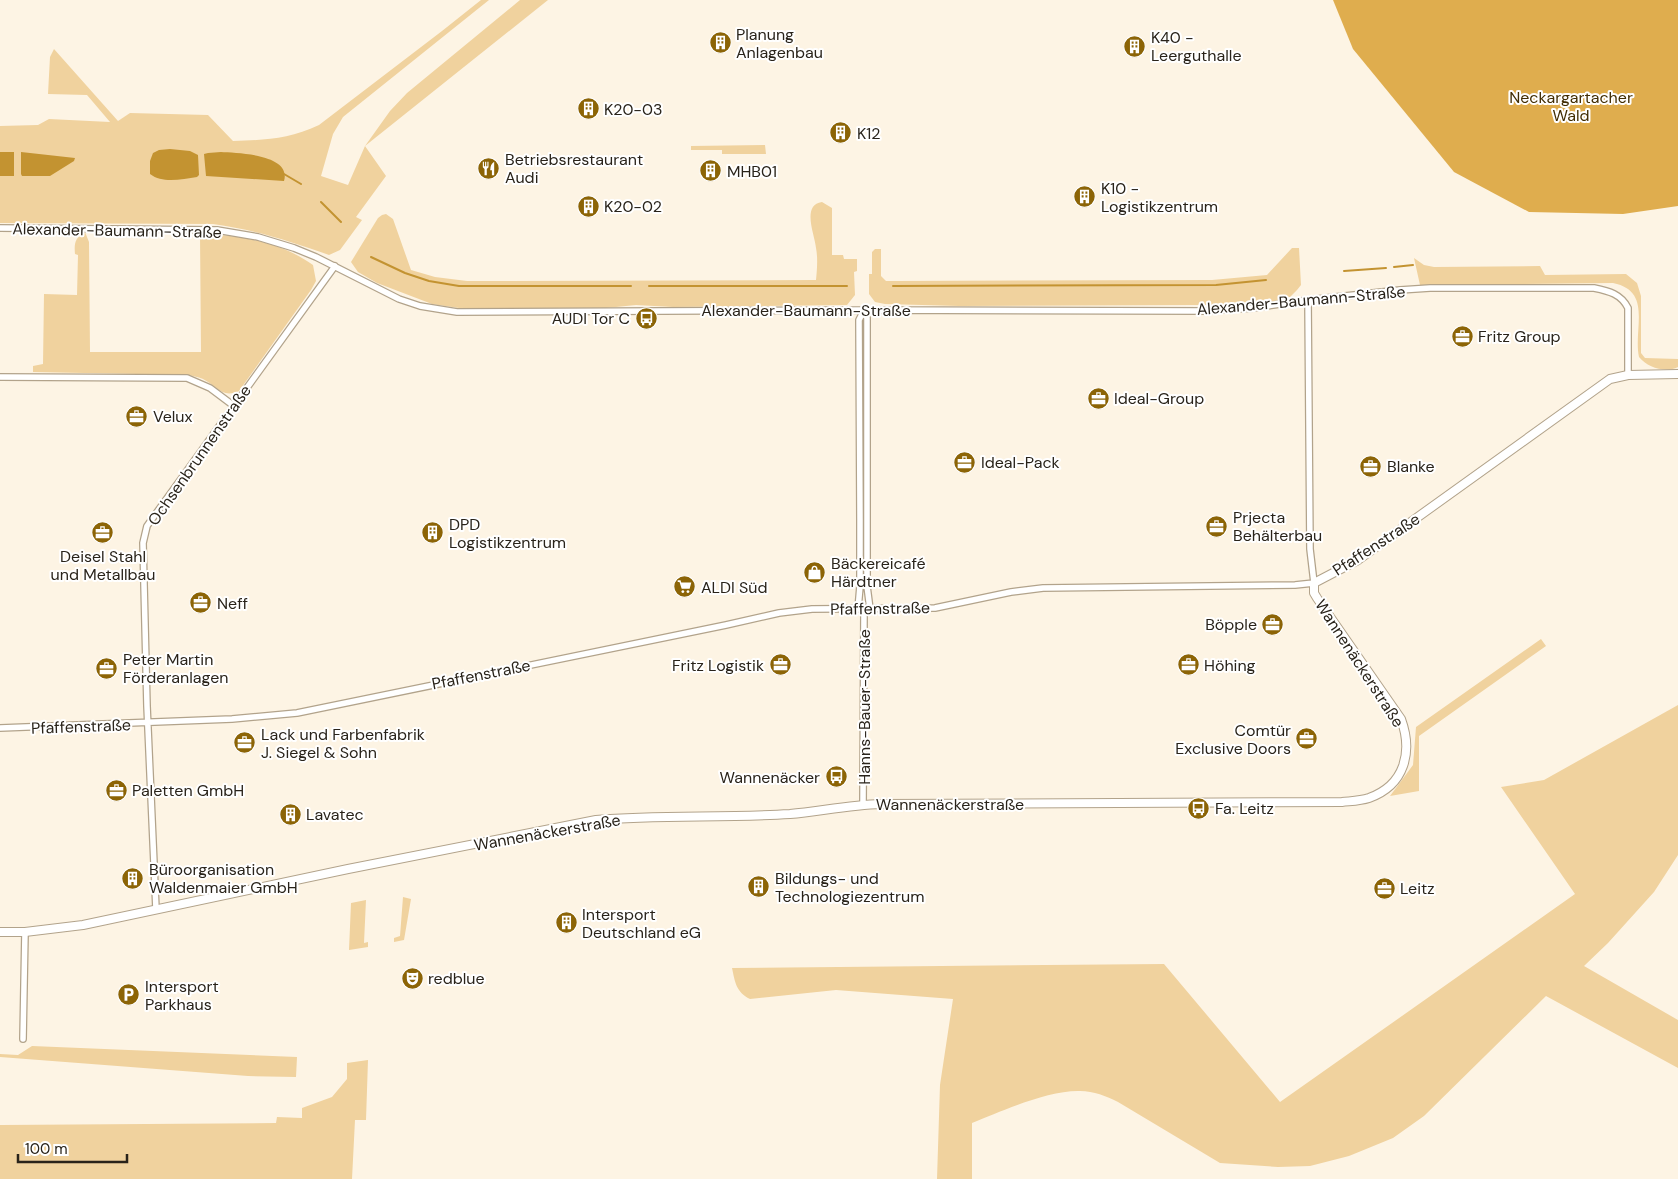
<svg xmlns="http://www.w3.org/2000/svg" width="1678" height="1179" viewBox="0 0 1678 1179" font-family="'DM Sans',sans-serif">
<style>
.green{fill:#f0d29e}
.forest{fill:#dfad4e}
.water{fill:#c39331}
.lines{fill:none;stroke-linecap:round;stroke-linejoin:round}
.stream{stroke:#c39331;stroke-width:2}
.street-casing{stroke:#b2a38b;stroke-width:8}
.secondary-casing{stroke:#b2a38b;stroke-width:10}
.street{stroke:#fff;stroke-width:5.5}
.secondary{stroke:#fff;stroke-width:8}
.labels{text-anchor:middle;stroke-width:4;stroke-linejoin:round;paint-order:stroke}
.poi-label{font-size:16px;fill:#29231a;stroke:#fff;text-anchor:start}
.park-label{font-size:16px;fill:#412d03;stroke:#fff}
.street-label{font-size:16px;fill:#29231a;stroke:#fff}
</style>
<rect width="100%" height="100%" fill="#fdf4e4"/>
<path class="green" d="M481,0h8l-146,117 -10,17 -12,42 27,9 17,-39 25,-35 17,-18 113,-93h28l-183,146 21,30 -30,41 6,3 -22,30 -11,5c-40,-14 -73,-25 -116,-31l-213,-1v-97l38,-1 11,-6 61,3 -23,-27 -39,-1 2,-37 4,-8 64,72 12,-8 78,2 25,26c33,-1 56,-2 86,-16l123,-94z
M765,145l1,9h-44v-4h-31v-4z
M822,202l10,6v47h11l1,4h13v12l-3,1 1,23 -8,10 -174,2 -37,-2 -30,3h-147l-27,-4 -55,-21 -19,-11 -7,-10 27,-44 4,-3 4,-1 7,5 18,51 24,7 32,4 349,-1c1,-10 2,-22 0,-32 -1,-13 -15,-43 6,-46z
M85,232l4,10 1,110h111l-1,-118c40,1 81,8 113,31l3,16 -5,9 -72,101c-17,8 -22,-5 -36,-12 -4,-2 -10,-3 -15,-4l-155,-3v-6l10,-2 1,-70 33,1 1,-40 -3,-1c-1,-11 0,-16 10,-22z
M1292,248h7l2,37 -4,5 -7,7 -20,5 -34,3h-44l-233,1 -74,-2 -10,-2 -6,-8v-20h3v-22l3,-3h6v27l5,5h10l316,-1 55,-5z
M1414,258l10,7 10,2 106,-1 5,9 81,-1 11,9 4,13v57l4,5 33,1v8c-12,6 -30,1 -39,-10 -6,-28 14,-66 -26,-74l-193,2z
M1541,639l5,7 -127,90v55l-29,5 23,-31 3,-38z
M1678,705v150l-24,37 -46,51 -24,23 94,54v48l-132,-72 -122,120 -31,22 -44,18 -39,10 -32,1 -58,-4 -102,-61c-12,-6 -24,-11 -38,-11 -32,-1 -78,20 -108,32v56h-35l3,-94 13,-86 -117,-9 -86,9c-14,-7 -15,-17 -18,-31l432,-4 116,138 295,-208 -74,-107 43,-7z
M403,897l8,2 -7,41 -10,2v-4l6,-2z
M366,900l-2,43 4,-1v5l-19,3 2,-47z
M32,1046l265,11 -1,20 -48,-1 -248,-19v-3l18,1z
M368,1060l-2,60h-11l-3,59h-352v-54l276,-2 1,-6 25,1v-10l30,-11 15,-18v-16z"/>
<path class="forest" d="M1333,0h345v206l-55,8 -94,-2 -75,-40 -101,-123z"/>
<path class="water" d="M170,149l20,2 8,4 1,20 -2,2c-15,2 -34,7 -47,-3v-13l3,-8 6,-3z
M0,152h14v24h-14z
M21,152l54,6 -1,3 -24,15h-28l-1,-2z
M221,152c16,1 71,2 63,29l-78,-5 -2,-22 4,-1z"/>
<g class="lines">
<path class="stream" d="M284,174l17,10
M321,202l20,20
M371,257l34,16 24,8 30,5h172
M1394,267l19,-2
M1344,271l42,-3
M649,286h198
M893,286l323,-1 50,-5"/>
<defs>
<path id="street" d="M0,228l217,2 41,7 36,11 22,9 83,42 21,7 37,6 407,-2 339,1 50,-3 55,-8 92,-10 30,-2h164c15,3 27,6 34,20v67
M864,310l3,8v268l3,23
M0,377l187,1 23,10 24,18
M858,609l2,-23v-67l-1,-199 5,-10
M0,728l232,-9 65,-6 429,-88 53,-12 33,-4 123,-1 76,-16 32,-4 252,-3 19,-2 -4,-34 -2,-249
M863,804l1,-195
M156,909l-9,-203 -4,-163 4,-17 188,-260
M23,1039l2,-107"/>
<path id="secondary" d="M0,932h25l58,-7 265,-56 248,-49c65,-5 130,-2 194,-6 31,-3 60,-9 91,-10l461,-2c9,-1 18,-1 27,-4 36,-13 44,-46 32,-79l-84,-121 -3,-5v-10l44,-23 252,-181 18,-4 50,-1"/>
</defs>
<use href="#street" class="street-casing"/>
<use href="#secondary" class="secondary-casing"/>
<use href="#street" class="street"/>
<use href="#secondary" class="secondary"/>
</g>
<defs>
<symbol id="building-disc" viewBox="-11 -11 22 22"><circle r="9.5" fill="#8c6406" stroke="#fff"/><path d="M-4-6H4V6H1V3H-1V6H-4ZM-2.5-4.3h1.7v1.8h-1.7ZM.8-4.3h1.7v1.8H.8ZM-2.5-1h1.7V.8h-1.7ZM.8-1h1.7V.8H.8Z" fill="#fff"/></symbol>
<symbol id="restaurant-disc" viewBox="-11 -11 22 22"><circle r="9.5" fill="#8c6406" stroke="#fff"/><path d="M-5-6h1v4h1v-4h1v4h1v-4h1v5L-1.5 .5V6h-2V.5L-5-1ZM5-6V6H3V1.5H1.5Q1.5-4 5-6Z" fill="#fff"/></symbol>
<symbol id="bus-disc" viewBox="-11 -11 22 22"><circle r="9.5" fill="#8c6406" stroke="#fff"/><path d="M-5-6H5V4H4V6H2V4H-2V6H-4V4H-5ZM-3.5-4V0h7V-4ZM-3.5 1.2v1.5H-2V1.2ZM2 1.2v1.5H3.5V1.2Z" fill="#fff"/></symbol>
<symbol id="office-disc" viewBox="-11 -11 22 22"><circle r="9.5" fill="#8c6406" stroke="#fff"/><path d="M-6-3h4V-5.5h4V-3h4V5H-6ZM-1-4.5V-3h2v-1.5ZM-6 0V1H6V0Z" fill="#fff"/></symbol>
<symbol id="shop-disc" viewBox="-11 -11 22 22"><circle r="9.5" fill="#8c6406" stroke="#fff"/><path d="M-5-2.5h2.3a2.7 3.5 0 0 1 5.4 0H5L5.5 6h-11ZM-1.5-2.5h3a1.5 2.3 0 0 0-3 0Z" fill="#fff"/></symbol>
<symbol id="supermarket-disc" viewBox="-11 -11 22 22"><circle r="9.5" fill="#8c6406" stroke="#fff"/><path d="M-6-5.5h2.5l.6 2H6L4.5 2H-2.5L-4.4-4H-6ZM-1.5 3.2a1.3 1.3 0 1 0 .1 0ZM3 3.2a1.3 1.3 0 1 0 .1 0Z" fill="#fff"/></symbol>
<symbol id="theatre-disc" viewBox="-11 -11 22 22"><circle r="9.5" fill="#8c6406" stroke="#fff"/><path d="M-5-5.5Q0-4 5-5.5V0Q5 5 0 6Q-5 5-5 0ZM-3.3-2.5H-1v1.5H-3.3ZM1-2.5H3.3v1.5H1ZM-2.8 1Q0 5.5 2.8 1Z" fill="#fff"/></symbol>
<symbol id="parking-disc" viewBox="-11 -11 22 22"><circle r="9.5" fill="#8c6406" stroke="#fff"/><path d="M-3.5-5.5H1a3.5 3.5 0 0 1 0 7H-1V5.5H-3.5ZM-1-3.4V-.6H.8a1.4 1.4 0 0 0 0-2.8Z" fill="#fff"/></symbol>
</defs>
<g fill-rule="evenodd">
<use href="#building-disc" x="708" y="30" width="25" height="25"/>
<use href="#building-disc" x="1122" y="34" width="25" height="25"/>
<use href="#building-disc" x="576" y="96" width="25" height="25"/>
<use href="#building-disc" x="828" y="120" width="25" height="25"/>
<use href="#restaurant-disc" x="476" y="156" width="25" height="25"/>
<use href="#building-disc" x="698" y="158" width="25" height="25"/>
<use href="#building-disc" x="1072" y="184" width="25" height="25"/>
<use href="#building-disc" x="576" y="194" width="25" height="25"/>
<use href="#bus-disc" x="634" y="306" width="25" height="25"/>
<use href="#office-disc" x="1450" y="324" width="25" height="25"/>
<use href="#office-disc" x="1086" y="386" width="25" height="25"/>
<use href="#office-disc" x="124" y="404" width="25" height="25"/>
<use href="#office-disc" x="952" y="450" width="25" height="25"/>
<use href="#office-disc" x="1358" y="454" width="25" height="25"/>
<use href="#office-disc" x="1204" y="514" width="25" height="25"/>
<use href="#office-disc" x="90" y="520" width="25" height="25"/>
<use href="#building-disc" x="420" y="520" width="25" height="25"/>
<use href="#shop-disc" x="802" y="560" width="25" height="25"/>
<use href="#supermarket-disc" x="672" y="574" width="25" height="25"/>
<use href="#office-disc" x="188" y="590" width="25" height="25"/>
<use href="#office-disc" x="1260" y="612" width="25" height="25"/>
<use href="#office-disc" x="768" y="652" width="25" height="25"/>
<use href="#office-disc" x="1176" y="652" width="25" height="25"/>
<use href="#office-disc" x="94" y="656" width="25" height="25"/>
<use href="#office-disc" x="1294" y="726" width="25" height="25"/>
<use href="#office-disc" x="232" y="730" width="25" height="25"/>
<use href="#bus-disc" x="824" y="764" width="25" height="25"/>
<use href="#office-disc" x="104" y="778" width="25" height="25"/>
<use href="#bus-disc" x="1186" y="796" width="25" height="25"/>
<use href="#building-disc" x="278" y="802" width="25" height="25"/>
<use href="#building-disc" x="120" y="866" width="25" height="25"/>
<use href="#building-disc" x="746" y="874" width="25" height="25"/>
<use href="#office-disc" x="1372" y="876" width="25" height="25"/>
<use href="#building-disc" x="554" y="910" width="25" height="25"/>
<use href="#theatre-disc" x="400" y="966" width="25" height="25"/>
<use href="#parking-disc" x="116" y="982" width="25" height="25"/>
</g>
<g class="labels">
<g class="poi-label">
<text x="736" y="40">Planung<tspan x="736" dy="18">Anlagenbau</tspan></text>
<text x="1151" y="43">K40 -<tspan x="1151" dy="18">Leerguthalle</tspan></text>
<text x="604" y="115">K20-03</text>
<text x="857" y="139">K12</text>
<text x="505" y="165">Betriebsrestaurant<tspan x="505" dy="18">Audi</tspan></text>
<text x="727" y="177">MHB01</text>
<text x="1101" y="194">K10 -<tspan x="1101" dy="18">Logistikzentrum</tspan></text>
<text x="604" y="212">K20-02</text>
<text x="630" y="324" text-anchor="end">AUDI Tor C</text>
<text x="1478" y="342">Fritz Group</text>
<text x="1114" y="404">Ideal-Group</text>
<text x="153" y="422">Velux</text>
<text x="981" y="468">Ideal-Pack</text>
<text x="1387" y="472">Blanke</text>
<text x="1233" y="523">Prjecta<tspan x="1233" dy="18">Behälterbau</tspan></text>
<text x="449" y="530">DPD<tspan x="449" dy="18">Logistikzentrum</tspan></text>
<text x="103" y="562" text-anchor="middle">Deisel Stahl<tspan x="103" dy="18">und Metallbau</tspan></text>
<text x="831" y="569">Bäckereicafé<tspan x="831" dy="18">Härdtner</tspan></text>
<text x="701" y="593">ALDI Süd</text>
<text x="217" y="609">Neff</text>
<text x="1257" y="630" text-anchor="end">Böpple</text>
<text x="123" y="665">Peter Martin<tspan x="123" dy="18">Förderanlagen</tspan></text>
<text x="764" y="671" text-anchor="end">Fritz Logistik</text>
<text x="1204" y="671">Höhing</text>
<text x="1291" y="736" text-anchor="end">Comtür<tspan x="1291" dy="18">Exclusive Doors</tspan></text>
<text x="261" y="740">Lack und Farbenfabrik<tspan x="261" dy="18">J. Siegel &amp; Sohn</tspan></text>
<text x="820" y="783" text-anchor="end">Wannenäcker</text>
<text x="132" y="796">Paletten GmbH</text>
<text x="1215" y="814">Fa. Leitz</text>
<text x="306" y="820">Lavatec</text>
<text x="149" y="875">Büroorganisation<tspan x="149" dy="18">Waldenmaier GmbH</tspan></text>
<text x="775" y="884">Bildungs- und<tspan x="775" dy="18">Technologiezentrum</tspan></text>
<text x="1400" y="894">Leitz</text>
<text x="582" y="920">Intersport<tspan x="582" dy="18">Deutschland eG</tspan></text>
<text x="428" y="984">redblue</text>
<text x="145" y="992">Intersport<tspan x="145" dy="18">Parkhaus</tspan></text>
</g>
<g class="park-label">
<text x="1571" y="103">Neckargartacher<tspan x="1571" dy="18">Wald</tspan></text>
</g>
<g class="street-label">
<text transform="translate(117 230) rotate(1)" y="6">Alexander-Baumann-Straße</text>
<text transform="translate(1301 300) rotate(-5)" y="6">Alexander-Baumann-Straße</text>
<text x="806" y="316">Alexander-Baumann-Straße</text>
<text transform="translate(199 455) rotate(-55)" y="6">Ochsenbrunnenstraße</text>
<text transform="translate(1376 544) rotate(-33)" y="6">Pfaffenstraße</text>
<text transform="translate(880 608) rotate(-1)" y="6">Pfaffenstraße</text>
<text transform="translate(1360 663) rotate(57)" y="6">Wannenäckerstraße</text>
<text transform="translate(481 674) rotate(-11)" y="6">Pfaffenstraße</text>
<text transform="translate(864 707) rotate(-90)" y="6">Hanns-Bauer-Straße</text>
<text transform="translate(81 726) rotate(-2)" y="6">Pfaffenstraße</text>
<text x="950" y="810">Wannenäckerstraße</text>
<text transform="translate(547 832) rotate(-10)" y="6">Wannenäckerstraße</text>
</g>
</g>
<path d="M18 1154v8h109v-8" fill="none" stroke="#29231a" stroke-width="2.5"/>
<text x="25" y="1154" font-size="15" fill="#29231a" stroke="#ffffff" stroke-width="4" paint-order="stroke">100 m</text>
</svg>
